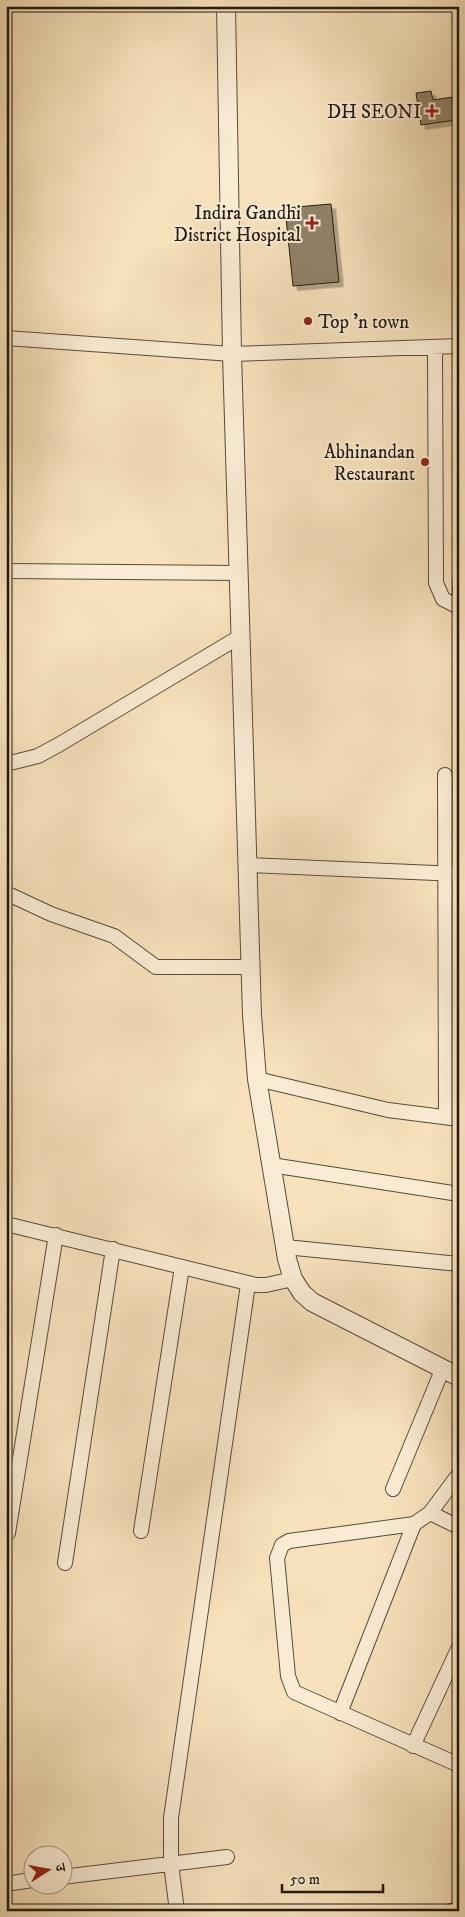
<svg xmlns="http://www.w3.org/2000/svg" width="465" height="1917" viewBox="0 0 465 1917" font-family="'IM FELL DW Pica','Noto Serif Devanagari',serif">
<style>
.building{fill:#91826a;stroke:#221a11;filter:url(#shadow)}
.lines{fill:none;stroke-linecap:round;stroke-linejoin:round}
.minor-casing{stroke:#574c3c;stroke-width:16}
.tertiary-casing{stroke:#574c3c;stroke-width:20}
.minor{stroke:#faecd4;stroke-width:14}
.tertiary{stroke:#faecd4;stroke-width:18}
.poi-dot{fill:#8f2418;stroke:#faecd4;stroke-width:2}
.labels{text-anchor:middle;stroke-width:4;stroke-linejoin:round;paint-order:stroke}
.poi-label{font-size:19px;fill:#221a11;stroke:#faecd4;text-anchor:end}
</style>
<defs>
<filter id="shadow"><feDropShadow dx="4.5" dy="4.5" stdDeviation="0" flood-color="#0004"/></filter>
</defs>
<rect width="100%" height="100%" fill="#f7e2bd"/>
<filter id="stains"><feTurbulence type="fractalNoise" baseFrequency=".004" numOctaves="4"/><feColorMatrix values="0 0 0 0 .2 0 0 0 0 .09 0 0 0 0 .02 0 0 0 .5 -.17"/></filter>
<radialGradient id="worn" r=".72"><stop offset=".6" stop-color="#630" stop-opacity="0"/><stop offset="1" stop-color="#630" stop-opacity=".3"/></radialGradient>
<path class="building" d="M431,91l2,9 19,-3 1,5 6,-1v15h-4l1,4 -35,5 -5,-32z
M331,204l8,78 -46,4 -8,-78z
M453,579l6,1v23h-7z"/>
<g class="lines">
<defs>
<path id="minor" d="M6,338l226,16 227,-8
M435,348l1,235 7,16 16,8
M6,571l233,2
M6,764l32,-8 22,-12 181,-108
M445,775l1,342
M247,865l212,9
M6,893l45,21 63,22 42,31h94
M257,1079l131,31 71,9
M271,1165l188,29
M6,1224l250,61h10l27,-6
M285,1247l174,17
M459,1474l-29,39 -16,11 -125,17 -7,4 -5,13 11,118 6,16 165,73
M393,1489l50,-121
M430,1513l29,14
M141,1531l41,-264
M8,1533l48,-298
M65,1563l48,-314
M340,1713l74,-189
M413,1746l46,-99
M62,1877l165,-20
M6,1884l26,-4
M177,1911l-6,-47v-46l77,-534
M451,1911l8,-1"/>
<path id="tertiary" d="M226,6l6,348 20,661 5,64 30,180 6,20 9,14 10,9 147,75"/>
</defs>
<use href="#minor" class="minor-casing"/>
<use href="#tertiary" class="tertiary-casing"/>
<use href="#minor" class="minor"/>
<use href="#tertiary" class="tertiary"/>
</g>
<g class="poi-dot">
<path d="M429.5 103.5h5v5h5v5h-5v5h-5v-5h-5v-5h5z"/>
<path d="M309.5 215.5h5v5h5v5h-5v5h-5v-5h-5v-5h5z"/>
<circle cx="308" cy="321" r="5"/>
<circle cx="425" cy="462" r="5"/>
</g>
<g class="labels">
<g class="poi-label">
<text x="421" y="118">DH SEONI</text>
<text x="301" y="219">Indira Gandhi<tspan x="301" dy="22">District Hospital</tspan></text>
<text x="318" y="328" text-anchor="start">Top 'n town</text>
<text x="415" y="458">Abhinandan<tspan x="415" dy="22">Restaurant</tspan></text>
</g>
</g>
<rect width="465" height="1917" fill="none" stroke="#f7e2bd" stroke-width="25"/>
<rect x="8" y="8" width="450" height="1902" fill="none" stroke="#221a11" stroke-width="2.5"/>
<rect x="12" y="12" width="440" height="1892" fill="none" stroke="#221a11"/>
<g transform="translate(48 1870) rotate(79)"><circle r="24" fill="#faecd4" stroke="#a49886"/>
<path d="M0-4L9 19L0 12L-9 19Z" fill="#8f2418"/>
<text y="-8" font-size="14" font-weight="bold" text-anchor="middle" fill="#221a11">उ</text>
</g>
<path d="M282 1884v8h101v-8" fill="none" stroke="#221a11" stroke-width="2.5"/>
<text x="290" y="1884" font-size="15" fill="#221a11" stroke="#faecd4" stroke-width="4" paint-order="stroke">50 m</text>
<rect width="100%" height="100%" filter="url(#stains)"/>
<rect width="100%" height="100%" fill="url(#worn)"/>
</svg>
